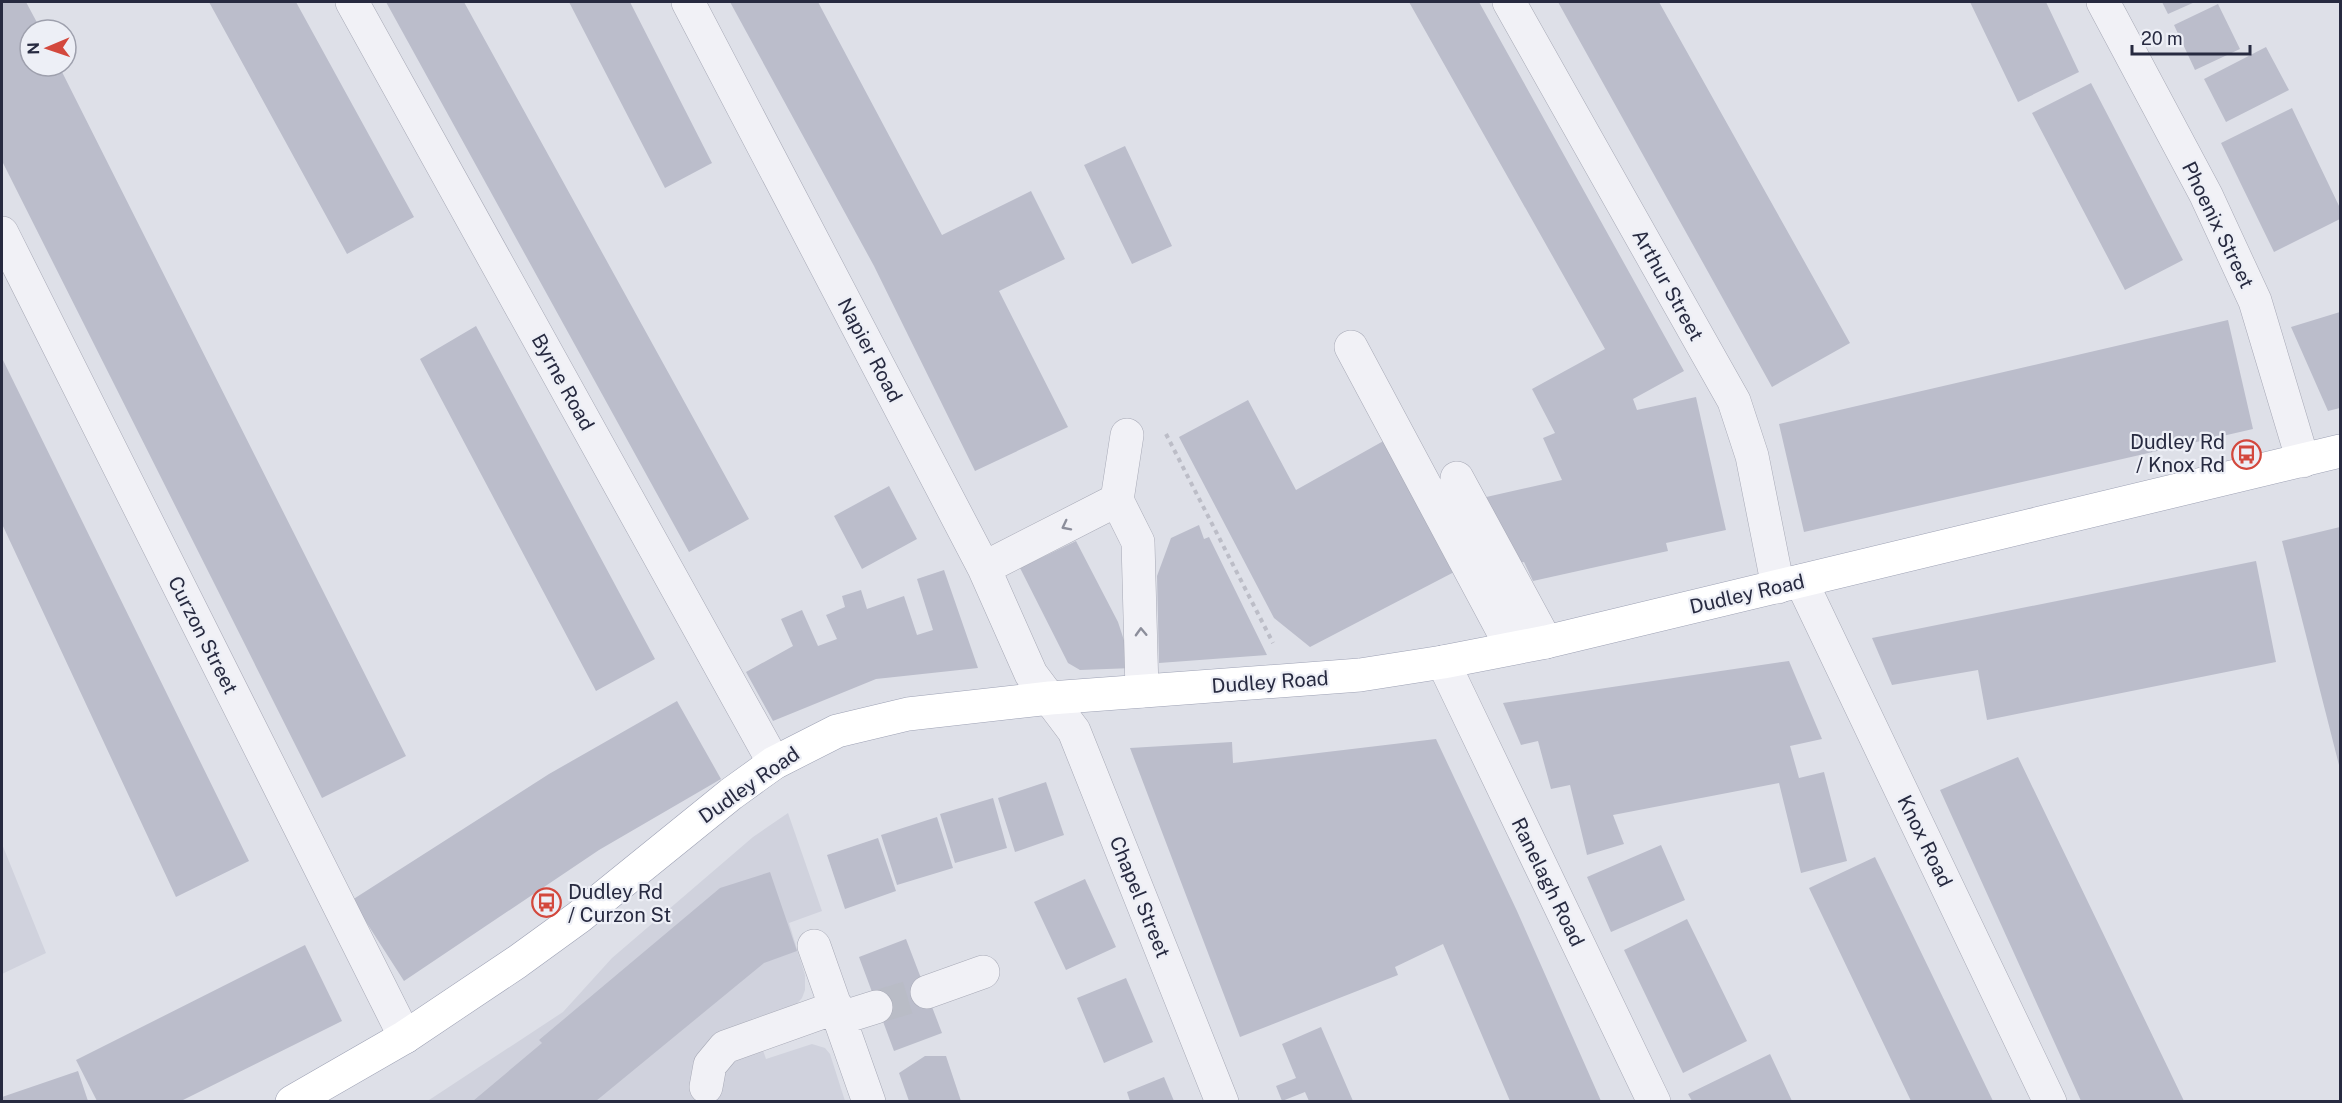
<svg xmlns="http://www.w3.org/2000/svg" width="2342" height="1103" viewBox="0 0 2342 1103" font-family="'Public Sans',sans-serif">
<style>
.built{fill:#d0d2dd}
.building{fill:#bbbdcb}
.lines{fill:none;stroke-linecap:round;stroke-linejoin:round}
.minor-tunnel{stroke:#b9bcc6;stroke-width:33;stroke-dasharray:33 16;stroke-linecap:butt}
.minor-casing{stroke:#a7a9b6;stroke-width:34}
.major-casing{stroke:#9da1b4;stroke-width:34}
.path{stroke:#bcbdc7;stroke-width:4;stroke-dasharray:4.5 4.5;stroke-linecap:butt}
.minor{stroke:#f1f1f6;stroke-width:33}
.major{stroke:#fff;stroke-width:33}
.oneway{stroke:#8c8e9b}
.labels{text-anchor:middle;stroke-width:4.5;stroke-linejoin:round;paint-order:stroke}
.street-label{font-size:20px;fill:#272a40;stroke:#edeff6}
.poi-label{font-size:20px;fill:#272a40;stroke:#edeff6;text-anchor:end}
</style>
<rect width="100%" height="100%" fill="#dee0e8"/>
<path class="built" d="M788,813l34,98 -33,12 16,52v15l-3,8 -7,8 -43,13 14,40 46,-15 13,4 5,6 15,47 -419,1 137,-90 49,-54 141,-121z
M2,844l44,109 -44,21z"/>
<path class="building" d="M2,2h24l15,28h-11v36h29l347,690 -84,42 -320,-637z
M209,2h87l118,215 -67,37z
M386,2h78l285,517 -60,33z
M569,2h61l82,161 -47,25z
M730,2h88l124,233 89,-44 34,68 -66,32 69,136 -93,44 -101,-205z
M1409,2h70l205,369 -51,28 4,11 59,-13 30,133 -60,13 2,8 -135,30 -9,-19 -40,8 -33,-65 111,-25 -19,-42 12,-5 -23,-44 73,-40z
M1558,2h101l191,341 -78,44z
M1970,2h76l33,70 -61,30z
M2162,2h33l-27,12z
M2218,4l22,45 -45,21 -21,-45z
M2266,47l23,43 -63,32 -22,-43z
M2091,83l92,177 -58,30 -93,-177z
M2292,108l48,100v11l-66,33 -53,-109z
M1125,146l47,100 -40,18 -48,-99z
M2340,312v96l-12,3 -37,-84z
M2228,320l25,109 -449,103 -25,-108z
M476,326l179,333 -59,32 -176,-332z
M2,358l247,503 -73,36 -174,-373z
M1248,400l48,90 91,-51 71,131 -148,77 -36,-29 -95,-181z
M889,486l28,53 -55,30 -28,-53z
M1199,525l5,14 5,-2 58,118 -108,8 -2,-87 14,-38z
M2340,527v242l-58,-228z
M1076,541l42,81 15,46 -53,2 -12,-7 -48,-95z
M2256,561l20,101 -289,58 -9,-50 -86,15 -20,-47z
M944,570l34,98 -102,11 -103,42 -27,-49 47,-26 -12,-27 21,-9 16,36 19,-7 -11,-24 19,-8 -3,-11 19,-6 6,19 37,-13 13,39 16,-5 -16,-51z
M1789,661l33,78 -32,7 9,32 25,-6 23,89 -46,12 -22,-90 -166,32 11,29 -37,11 -17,-70 -19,4 -13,-48 -17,4 -18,-42z
M677,701l44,78 -122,71 -195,131 -52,-81 197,-126z
M1436,739l81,172 84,190h-91l-67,-157 -48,23 3,8 -158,62 -110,-289 102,-6 1,21z
M2018,757l166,344h-103l-141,-311z
M1046,782l18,53 -49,17 -17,-54z
M993,798l14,50 -52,15 -15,-49z
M937,817l16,51 -56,17 -16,-50z
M878,838l18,53 -51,18 -18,-54z
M1661,845l24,55 -74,32 -24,-55z
M1875,857l118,244h-82l-102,-213z
M770,872l27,79 -33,12 -168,138h-123l69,-58 -3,-3 181,-152z
M1085,879l31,68 -50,23 -32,-68z
M1687,919l60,122 -64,32 -59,-123z
M906,939l36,94 -48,18 -35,-94z
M305,945l37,76 -161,80h-84l-21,-41z
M1126,978l27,64 -49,21 -27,-65z
M1321,1027l32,74h-44l-4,-9 -23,9 -6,-15 20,-8 -14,-34z
M1770,1054l22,47h-100l-4,-7z
M925,1056h21l15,45h-52l-10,-28z
M78,1071l10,30h-86v-4z
M1164,1077l10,24h-44l-3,-9z"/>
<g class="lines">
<path class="minor-tunnel" d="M876,1007l51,-15"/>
<defs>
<path id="minor" d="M352,2l422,761
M688,2l296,566 47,106 43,57 148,371
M1509,2l225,399 18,55 26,131
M2103,2l103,193 49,106 48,160
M2,233l403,804
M1351,347l161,301
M1457,478l89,164
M1117,500l10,-65
M984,568l133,-68 21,42 4,149
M1801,581l249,521
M1443,662l211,440
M814,946l55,156
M927,992l56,-20
M841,1018l35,-11
M706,1087l4,-22 15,-18 112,-40"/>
<path id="major" d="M292,1102l113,-65 112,-75 62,-45 152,-123 43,-31 63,-32 71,-17 142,-16 310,-23 83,-13 103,-20 794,-191"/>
</defs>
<use href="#minor" class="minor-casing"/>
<use href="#major" class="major-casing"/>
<path class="path" d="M1166,434l107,209"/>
<use href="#minor" class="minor"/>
<use href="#major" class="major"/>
</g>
<defs><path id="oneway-chevron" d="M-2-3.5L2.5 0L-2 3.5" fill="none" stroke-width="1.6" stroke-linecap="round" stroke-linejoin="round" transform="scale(1.5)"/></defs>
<g class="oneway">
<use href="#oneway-chevron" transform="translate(1066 526) rotate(153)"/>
<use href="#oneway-chevron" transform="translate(1141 632) rotate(-92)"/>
</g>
<defs>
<symbol id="bus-ring" viewBox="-11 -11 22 22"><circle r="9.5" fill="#edeff6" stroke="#d3483d" stroke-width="1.5"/><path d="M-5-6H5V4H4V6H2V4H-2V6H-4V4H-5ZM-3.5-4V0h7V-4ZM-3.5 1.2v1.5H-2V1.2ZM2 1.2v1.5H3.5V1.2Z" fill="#d3483d"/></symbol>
</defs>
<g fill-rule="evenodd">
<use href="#bus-ring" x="2230" y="438" width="33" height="33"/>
<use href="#bus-ring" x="530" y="886" width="33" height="33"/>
</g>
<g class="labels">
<g class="street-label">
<text transform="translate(2218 225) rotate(64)" y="7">Phoenix Street</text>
<text transform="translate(1668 285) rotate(61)" y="7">Arthur Street</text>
<text transform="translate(870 350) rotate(62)" y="7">Napier Road</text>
<text transform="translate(563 382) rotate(61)" y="7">Byrne Road</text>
<text transform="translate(1747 594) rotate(-13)" y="7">Dudley Road</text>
<text transform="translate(203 635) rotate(63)" y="7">Curzon Street</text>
<text transform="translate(1270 682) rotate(-4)" y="7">Dudley Road</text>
<text transform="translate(749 785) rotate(-35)" y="7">Dudley Road</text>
<text transform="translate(1925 841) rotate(64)" y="7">Knox Road</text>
<text transform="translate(1548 882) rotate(64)" y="7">Ranelagh Road</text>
<text transform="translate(1140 897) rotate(68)" y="7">Chapel Street</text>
</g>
<g class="poi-label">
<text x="2225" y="449">Dudley Rd<tspan x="2225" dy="23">/ Knox Rd</tspan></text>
<text x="568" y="899" text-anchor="start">Dudley Rd<tspan x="568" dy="23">/ Curzon St</tspan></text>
</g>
</g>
<rect width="2342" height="1103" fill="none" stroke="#272a40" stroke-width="6"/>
<g transform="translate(48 48) rotate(268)"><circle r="28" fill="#edeff6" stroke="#9ea0ad" stroke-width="1.5"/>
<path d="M0-4.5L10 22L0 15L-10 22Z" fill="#d3483d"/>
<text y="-9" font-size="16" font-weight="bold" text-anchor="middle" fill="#272a40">N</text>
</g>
<path d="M2132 45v9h118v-9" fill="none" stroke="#272a40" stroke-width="3"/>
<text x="2141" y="45" font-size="18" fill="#272a40" stroke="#edeff6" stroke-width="4.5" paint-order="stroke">20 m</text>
</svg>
